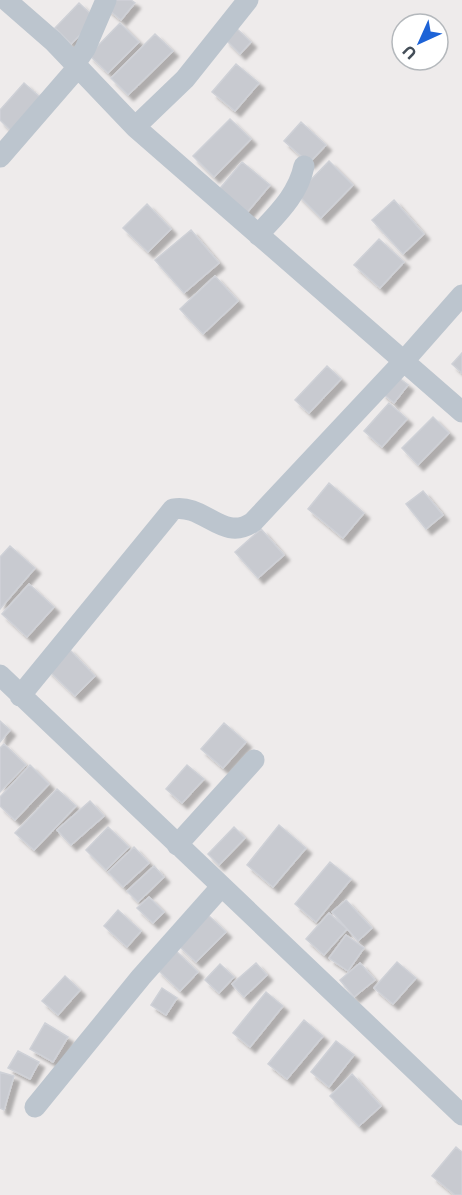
<svg xmlns="http://www.w3.org/2000/svg" width="462" height="1195" viewBox="0 0 462 1195" font-family="Montserrat,sans-serif">
<style>
.building{fill:#c8cad0;stroke:#cfd1d7;stroke-width:1.5;filter:url(#shadow)}
.lines{fill:none;stroke-linecap:round;stroke-linejoin:round}
.minor{stroke:#bcc5ce;stroke-width:21}
</style>
<defs>
<filter id="shadow"><feDropShadow dx="5.5" dy="5.5" stdDeviation="1.5" flood-color="#0004"/></filter>
</defs>
<rect width="100%" height="100%" fill="#eeebeb"/>
<path class="building" d="M110,0h21l4,3 -14,17 -17,-14z
M79,3l17,16 -25,25 -16,-16z
M120,23l19,19 -31,31 -19,-18z
M236,28l15,14 -11,12 -15,-15z
M155,34l18,17 -45,44 -17,-17z
M236,64l23,19 -24,28 -23,-19z
M24,83l17,15 -30,33 -11,-11v-10z
M230,119l21,20 -37,38 -21,-21z
M301,122l25,23 -17,18 -25,-22z
M329,161l24,24 -32,33 -24,-24z
M242,162l28,23 -25,30 -28,-23z
M394,200l30,34 -21,20 -31,-34z
M147,204l24,25 -23,23 -25,-24z
M191,230l28,33 -35,30 -29,-33z
M379,239l25,23 -24,26 -26,-23z
M215,276l23,25 -35,33 -23,-25z
M462,353v20l-10,-9z
M327,366l14,13 -32,34 -14,-13z
M395,375l13,10 -14,18 -13,-11z
M389,403l18,16 -25,28 -18,-16z
M433,417l16,16 -31,32 -16,-17z
M329,483l35,30 -21,25 -35,-29z
M423,491l20,24 -17,14 -20,-25z
M261,529l23,26 -26,23 -23,-26z
M10,546l25,22 -35,41v-52z
M29,584l25,23 -27,30 -25,-23z
M68,648l27,28 -20,20 -28,-27z
M0,721l10,9 -10,12z
M224,723l22,19 -23,26 -22,-19z
M4,744l22,21 -26,27v-44z
M30,765l19,19 -34,36 -15,-14v-9z
M187,765l17,14 -22,24 -16,-14z
M57,789l19,17 -42,44 -19,-17z
M90,801l14,15 -33,29 -14,-15z
M279,825l27,23 -33,39 -26,-22z
M108,827l21,20 -23,23 -20,-20z
M234,827l11,11 -26,27 -11,-11z
M134,847l15,16 -26,24 -15,-15z
M330,862l21,17 -35,43 -21,-18z
M154,866l10,11 -26,25 -11,-11z
M149,897l15,15 -11,11 -16,-15z
M346,900l26,28 -14,13 -26,-29z
M118,910l23,21 -14,16 -23,-21z
M329,913l18,16 -23,26 -18,-16z
M208,915l18,17 -30,30 -18,-17z
M346,935l18,13 -16,23 -19,-13z
M175,950l23,22 -18,19 -23,-22z
M397,962l19,16 -23,26 -19,-16z
M256,963l11,12 -23,22 -12,-13z
M360,963l15,17 -21,17 -14,-17z
M220,964l14,13 -15,16 -14,-13z
M65,976l15,14 -22,25 -16,-14z
M162,988l15,10 -11,17 -15,-10z
M266,992l17,14 -33,41 -17,-14z
M304,1020l19,16 -36,43 -19,-15z
M45,1023l23,14 -15,25 -23,-13z
M336,1041l18,14 -25,32 -18,-15z
M18,1051l21,11 -9,17 -22,-11z
M0,1072l14,4 -10,34 -4,-2z
M352,1074l29,32 -22,20 -29,-30z
M456,1147l6,5v43h-7l-23,-19z"/>
<g class="lines">
<path class="minor" d="M6,0l47,41 82,86 327,285
M75,64l10,-15 21,-49
M135,127l50,-48 63,-79
M0,157l78,-90
M258,235c19,-21 40,-40 46,-69
M0,675l462,440
M20,696l153,-187c31,-6 50,34 80,13l150,-160 59,-67
M177,845l77,-85
M35,1107l106,-130 80,-90"/>
</g>
<g transform="translate(420 42) rotate(225)"><circle r="28" fill="#ffffff" stroke="#b4b8bc" stroke-width="1.5"/>
<path d="M0-4.5L10 22L0 15L-10 22Z" fill="#1d63d7"/>
<text y="-9" font-size="16" font-weight="bold" text-anchor="middle" fill="#444e58">U</text>
</g>
</svg>
